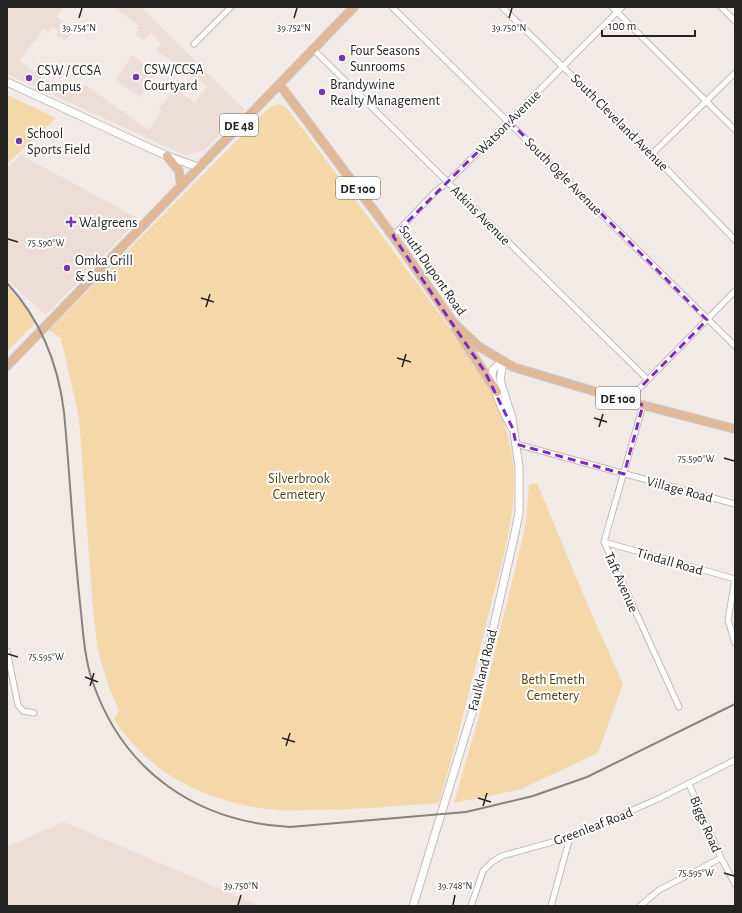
<svg xmlns="http://www.w3.org/2000/svg" width="742" height="913" viewBox="0 0 742 913" font-family="'Alegreya Sans',sans-serif">
<style>
.built{fill:#ecddd7}
.green{fill:#f4d8a9}
.lines{fill:none;stroke-linecap:round;stroke-linejoin:round}
.street-casing{stroke:#c3bbb9;stroke-width:7}
.secondary-casing{stroke:#c3bbb9;stroke-width:9}
.primary-casing{stroke:#cbcaca;stroke-width:10}
.street{stroke:#fff;stroke-width:5}
.secondary{stroke:#fff;stroke-width:7}
.primary{stroke:#e0ba98;stroke-width:8}
.rail{stroke:#878381;stroke-width:2}
.marked{fill:none;stroke:#7b2cbf;stroke-width:3;stroke-dasharray:8 5;stroke-linejoin:round}
.ticks{fill:none;stroke:#262423;stroke-width:1.5}
.poi-dot{fill:#7138af;stroke:#fff;stroke-width:1.5}
.labels{text-anchor:middle;stroke-width:4;stroke-linejoin:round;paint-order:stroke}
.shield{fill:#fff;stroke:#676665;stroke-width:1}
.shield-label{font-size:13px;font-weight:bold;fill:#262423}
.poi-label{font-size:14px;fill:#262423;stroke:#fff;text-anchor:start}
.street-label{font-size:14px;fill:#262423;stroke:#fff}
.park-label{font-size:14px;fill:#5c4209;stroke:#fff}
.ticks-label{font-size:10px;text-anchor:middle;fill:#262423;stroke:#fff;stroke-width:4;stroke-linejoin:round;paint-order:stroke}
</style>
<rect width="100%" height="100%" fill="#f1eae7"/>
<path class="built" d="M7,7h56l-7,9 18,15 -3,4h-1l-4,5 -10,-4 3,-4 -7,-5 -3,5 -5,-3 -25,31 37,28 4,-7 18,13 7,-9 64,45 13,-19 -3,-2 15,-21 21,15 12,-17 -51,-36 5,-7 -5,-4 1,-3 -7,-3 -6,8 -8,-6 3,-5 -3,-2 2,-3 -24,-18h27l104,103 -42,41 -18,4 -178,-81z
M132,55l24,19 -16,23 -25,-17z
M21,155l118,64 -93,96 -39,-35v-112z
M64,822l196,84h-253v-59z"/>
<path class="green" d="M7,95l49,23 -49,46z
M279,104l7,3 26,34 166,225c16,30 31,62 35,96 5,49 -10,96 -22,142 -16,67 -33,133 -52,199 -43,3 -86,7 -128,7 -11,0 -23,1 -34,0 -66,-6 -127,-34 -163,-91l5,-9 -10,-22 -11,-37 -5,-42 -14,-191 -18,-80 -12,-8 221,-223z
M7,286l16,18 13,18 -29,29z
M537,483l49,118 37,83 -25,69 -79,37 -65,13 25,-87 41,-167 6,-27 3,-37z"/>
<g class="lines">
<defs>
<path id="street" d="M392,7l343,339
M502,7l150,147 83,86
M612,7l123,123
M721,7l14,14
M194,44l37,-37
M314,50l334,330
M652,154l83,-81
M393,236l42,-44 13,-10 174,-175
M627,401l108,-110
M643,405l-39,137 75,165
M516,444l219,60
M604,542l131,37
M735,579l-7,41 7,23
M7,651l11,54 5,6 11,2
M689,784l32,74 14,26
M471,906l12,-35 9,-9 10,-6 68,-19 88,-38 77,-39
M551,906l19,-69
M640,906l19,-16 62,-32"/>
<path id="secondary" d="M7,82l160,74 31,11
M503,362c-3,2 -8,4 -10,8 -5,12 13,47 19,58
M413,906l66,-216 36,-157 4,-21v-45l-7,-49 -12,-38 3,-18"/>
<path id="primary" d="M280,85l113,151 60,86 25,24 35,21 114,34 108,28
M167,156l12,15 2,13
M456,329l41,63
M7,366l347,-359"/>
</defs>
<use href="#street" class="street-casing"/>
<use href="#secondary" class="secondary-casing"/>
<use href="#primary" class="primary-casing"/>
<use href="#street" class="street"/>
<use href="#secondary" class="secondary"/>
<use href="#primary" class="primary"/>
<path class="rail" d="M7,283c34,37 51,80 57,129 6,64 9,127 16,191 3,26 4,55 13,80 31,89 104,139 197,144l176,-15 67,-16 54,-19 148,-73"/>
</g>
<path class="marked" d="M509,121l198,199 -80,81 16,4 -19,69 -108,-30 -3,-15 -28,-57 -92,-136z"/>
<path class="ticks" d="M79,18l3,-10M294,18l3,-10M509,18l3,-10M8,239l10,3M201,298l13,4M206,307l4,-13M397,358l14,4M402,367l4,-13M594,418l13,4M599,427l4,-13M724,458l10,3M8,654l10,3M85,677l13,5M90,686l4,-13M282,738l13,4M286,746l4,-13M478,798l13,4M483,806l4,-13M724,873l10,3M238,905l3,-10M453,905l2,-10"/>
<g class="poi-dot">
<circle cx="342" cy="58" r="4"/>
<circle cx="136" cy="77" r="4"/>
<circle cx="29" cy="78" r="4"/>
<circle cx="322" cy="92" r="4"/>
<circle cx="19" cy="141" r="4"/>
<path d="M69 216h4v4h4v4h-4v4h-4v-4h-4v-4h4z"/>
<circle cx="67" cy="268" r="4"/>
</g>
<g class="labels">
<g class="shield">
<rect x="220" y="114" width="38" height="22" rx="3"/>
<rect x="336" y="177" width="44" height="22" rx="3"/>
<rect x="596" y="387" width="44" height="22" rx="3"/>
</g>
<g class="shield-label">
<text x="239" y="130">DE 48</text>
<text x="358" y="193">DE 100</text>
<text x="618" y="403">DE 100</text>
</g>
<g class="poi-label">
<text x="350" y="55">Four Seasons<tspan x="350" dy="16">Sunrooms</tspan></text>
<text x="144" y="74">CSW/CCSA<tspan x="144" dy="16">Courtyard</tspan></text>
<text x="37" y="75">CSW / CCSA<tspan x="37" dy="16">Campus</tspan></text>
<text x="330" y="89">Brandywine<tspan x="330" dy="16">Realty Management</tspan></text>
<text x="27" y="138">School<tspan x="27" dy="16">Sports Field</tspan></text>
<text x="79" y="227">Walgreens</text>
<text x="75" y="265">Omka Grill<tspan x="75" dy="16">&amp; Sushi</tspan></text>
</g>
<g class="street-label">
<text transform="translate(508 122) rotate(-45)" y="5">Watson Avenue</text>
<text transform="translate(620 122) rotate(45)" y="5">South Cleveland Avenue</text>
<text transform="translate(564 176) rotate(45)" y="5">South Ogle Avenue</text>
<text transform="translate(481 215) rotate(45)" y="5">Atkins Avenue</text>
<text transform="translate(433 270) rotate(55)" y="5">South Dupont Road</text>
<text transform="translate(680 489) rotate(15)" y="5">Village Road</text>
<text transform="translate(670 561) rotate(16)" y="5">Tindall Road</text>
<text transform="translate(622 582) rotate(66)" y="5">Taft Avenue</text>
<text transform="translate(482 670) rotate(-76)" y="5">Faulkland Road</text>
<text transform="translate(706 824) rotate(67)" y="5">Biggs Road</text>
<text transform="translate(593 826) rotate(-21)" y="5">Greenleaf Road</text>
</g>
<g class="park-label">
<text x="299" y="483">Silverbrook<tspan x="299" dy="16">Cemetery</tspan></text>
<text x="553" y="684">Beth Emeth<tspan x="553" dy="16">Cemetery</tspan></text>
</g>
</g>
<g class="ticks-label">
<text x="79" y="31">39.754°N</text>
<text x="294" y="31">39.752°N</text>
<text x="509" y="31">39.750°N</text>
<text x="46" y="246">75.590°W</text>
<text x="696" y="462">75.590°W</text>
<text x="46" y="660">75.595°W</text>
<text x="696" y="876">75.595°W</text>
<text x="241" y="889">39.750°N</text>
<text x="455" y="889">39.748°N</text>
</g>
<rect width="742" height="913" fill="none" stroke="#262423" stroke-width="16"/>
<path d="M602 30v6h93v-6" fill="none" stroke="#262423" stroke-width="2"/>
<text x="608" y="30" font-size="12" fill="#262423" stroke="#ffffff" stroke-width="3" paint-order="stroke">100 m</text>
</svg>
